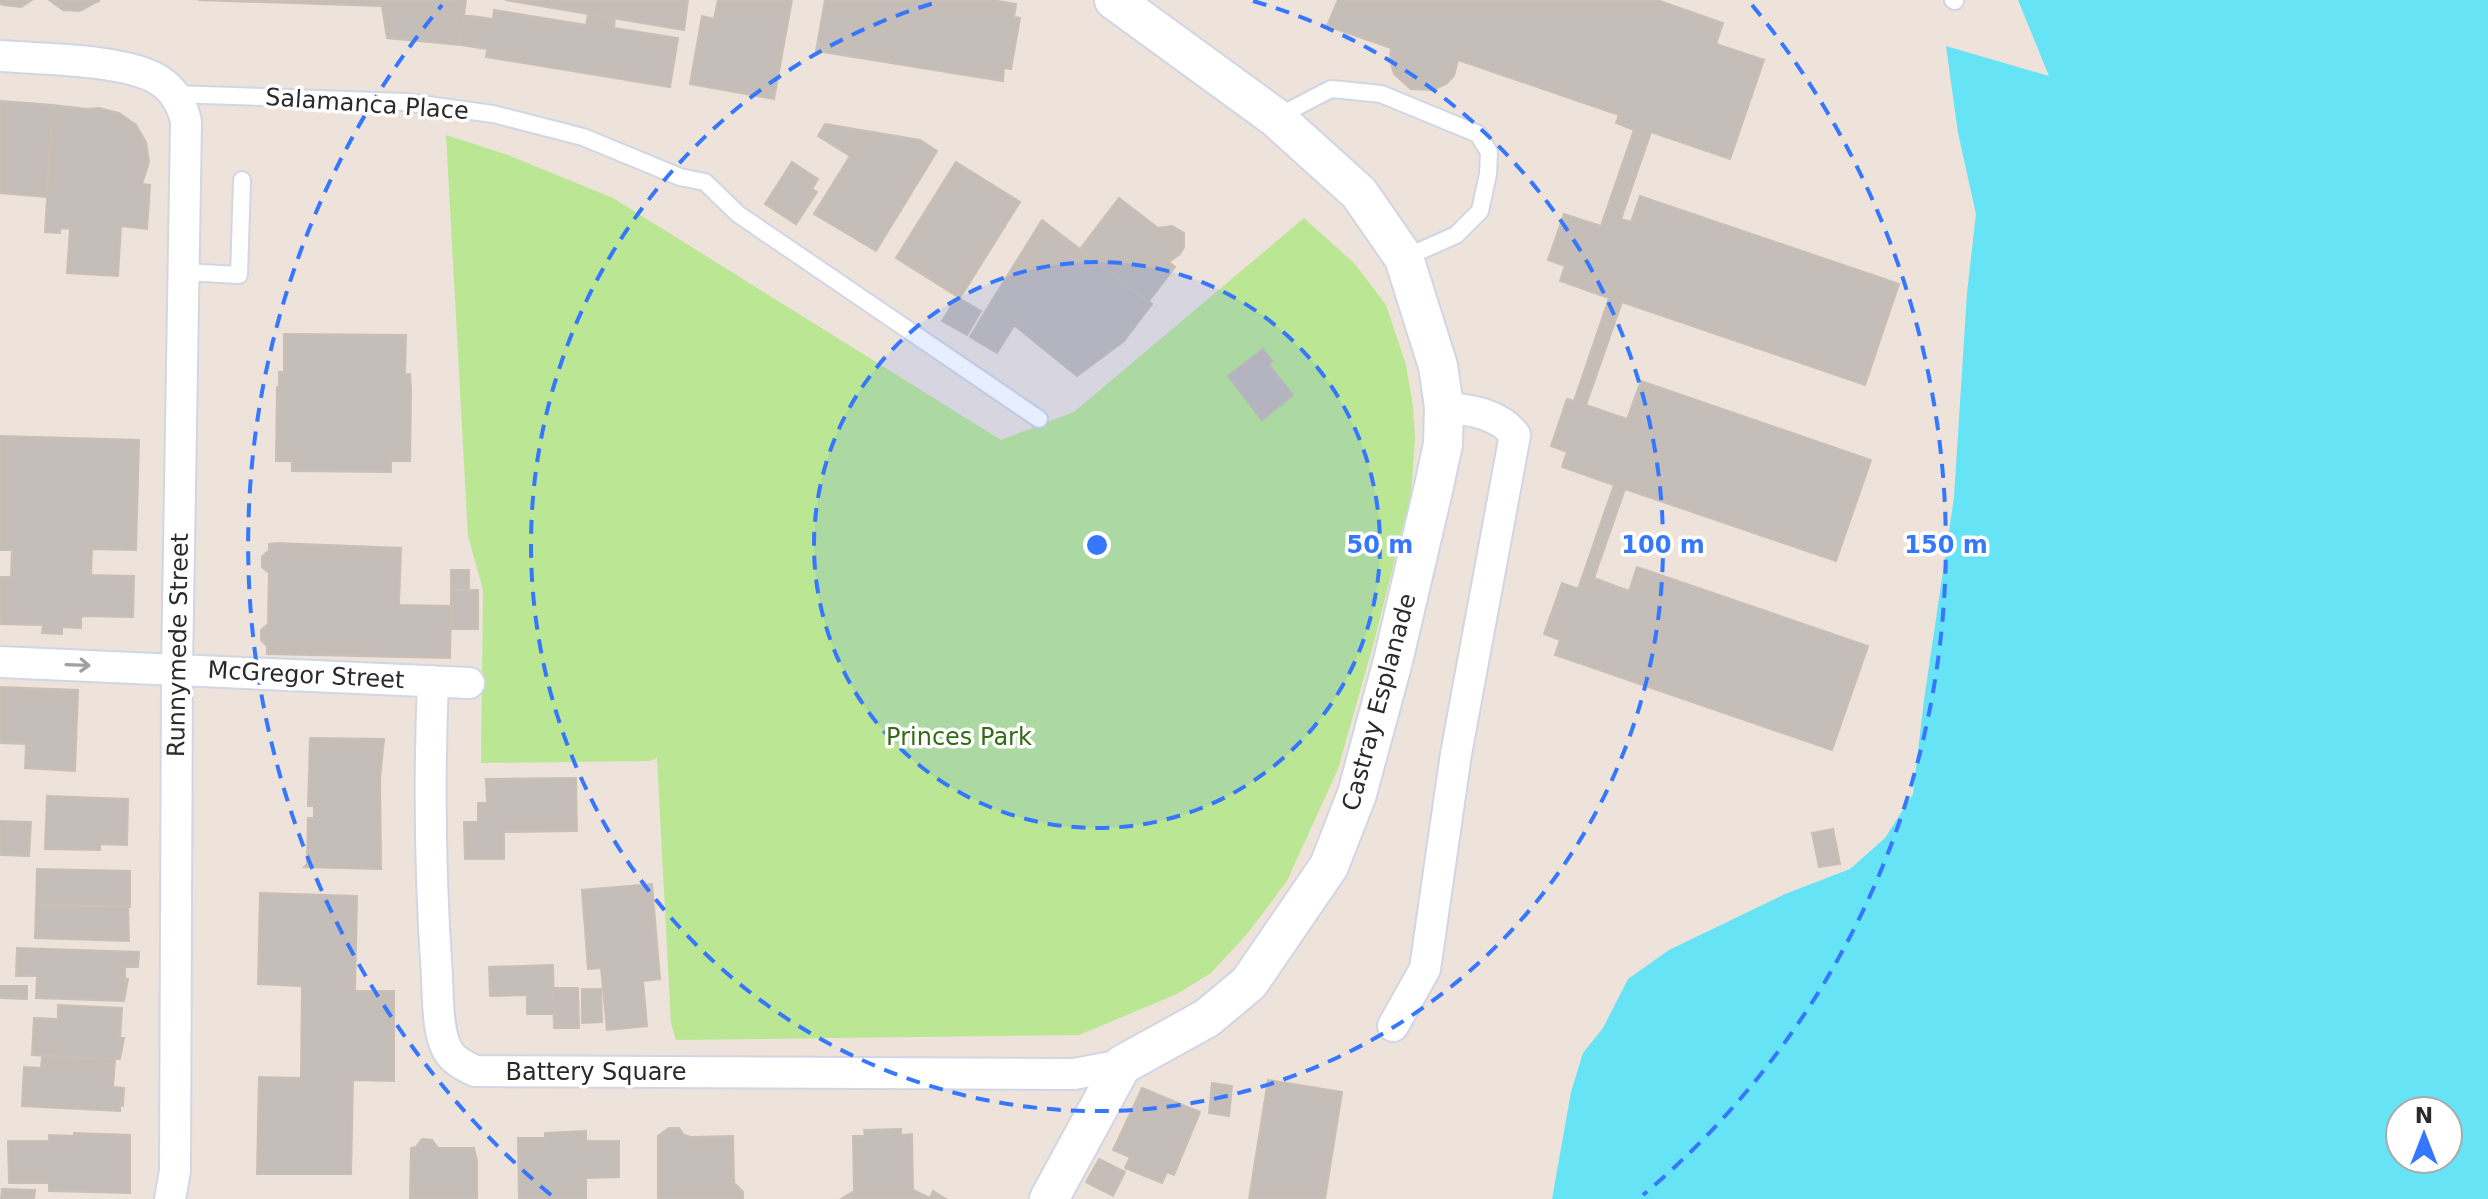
<svg xmlns="http://www.w3.org/2000/svg" width="2488" height="1199" viewBox="0 0 2488 1199" font-family="'DejaVu Sans',sans-serif">
<style>
.green{fill:#bbe794}
.water{fill:#67e3f6;fill-rule:evenodd}
.building{fill:#c5bdb8;stroke:#c9bfb4;stroke-width:2}
.lines{fill:none;stroke-linecap:round;stroke-linejoin:round}
.service-casing{stroke:#d0d6e4;stroke-width:20}
.minor-casing{stroke:#d0d6e4;stroke-width:34}
.tertiary-casing{stroke:#d0d6e4;stroke-width:42}
.service{stroke:#fff;stroke-width:16}
.minor{stroke:#fff;stroke-width:30}
.tertiary{stroke:#fff;stroke-width:38}
.oneway{stroke:#9f9f9f}
.ring{fill:none;stroke:#3677ff;stroke-width:4;stroke-dasharray:14 10}
.labels{text-anchor:middle;stroke-width:7;stroke-linejoin:round;paint-order:stroke}
.street-label{font-size:24px;fill:#2a2a2a;stroke:#fff}
.park-label{font-size:24px;fill:#336c15;stroke:#fff}
.centre{fill:#3677ff;stroke:#fff;stroke-width:4}
.ring-label{font-size:24px;text-anchor:middle;font-weight:bold;fill:#3677ff;stroke:#fff;stroke-width:7;stroke-linejoin:round;paint-order:stroke}
</style>
<rect width="100%" height="100%" fill="#ede3db"/>
<path class="green" d="M446,135l62,20 105,43 388,242 73,-28 230,-194 51,46 31,41 20,60 7,41 2,32 -4,58 -37,146 -36,127 -51,112 -39,52 -37,40 -34,21 -98,41 -403,5 -5,-16 -14,-266 -7,3 -169,2 2,-173 -15,-54z"/>
<path class="water" d="M2018,0h470v1199h-936l19,-107 12,-39 20,-25 25,-49 41,-29 116,-56 65,-25 35,-31 28,-44 11,-94 30,-203 13,-204 9,-79 -18,-81 -12,-87 103,30zM2400,1111h48v48h-48z"/>
<path class="building" d="M0,0h32l-11,7 -17,-2 -4,-1z
M49,0h51l-20,11 -17,-1z
M198,0h183l-1,6z
M381,0h85l-6,45 -73,-7z
M505,0h183l-4,30z
M718,0h74l-18,99 -84,-15 12,-68 12,3z
M825,0h167l24,4 -2,13 6,1 -9,51 -7,-1 -1,13 -187,-30z
M1338,0h319l66,23 -7,21 48,16 -34,99 -79,-27 -30,87 10,3 9,-26 259,88 -34,101 -243,-83 -36,103 41,14 14,-38 230,79 -35,101 -211,-72 -31,89 35,13 8,-24 231,79 -36,104 -277,-95 5,-15 -16,-6 18,-51 16,6 36,-104 -52,-18 5,-15 -16,-6 16,-47 7,2 35,-103 -49,-17 5,-15 -17,-6 16,-46 37,12 33,-96 -18,-7 3,-8 -161,-55 -4,16 -8,8 -13,6 -22,-1 -17,-15 -4,-14 1,-12 -64,-22z
M494,10l92,15 2,-11 27,4 -1,10 64,10 -8,49 -184,-30 1,-8 -27,-4 4,-30 29,4z
M0,101l53,4 -7,92 -46,-4z
M53,105l34,4 12,-1 20,5 17,12 10,17 3,20 -7,22 8,1 -3,44 -26,-3 -3,50 -51,-3 3,-44 -10,-1v5l-15,-1z
M825,124l95,16 17,11 -61,100 -62,-37 36,-58 -32,-20z
M792,162l26,17 -6,10 5,3 -21,32 -31,-20z
M956,162l64,40 -60,96 -64,-40z
M1119,198l39,30 14,-2 12,7v14l-4,7 -11,8 6,5 -27,35 -68,-53z
M1042,220l110,84 -28,37 -47,35 -63,-51 4,-6 -27,-17z
M957,297l24,14 -14,24 -25,-14z
M991,302l27,17 -21,34 -27,-16z
M284,334l122,1 -1,39h5l1,16 -1,71h-19v11l-99,-1v-10h-16l1,-74h2v-15h5z
M1263,349l9,12 -3,4 24,30 -31,25 -34,-44z
M0,436l139,4 -3,110 -44,-1 -1,26 43,1 -1,41 -52,-1v12l-19,-1v7l-20,-1 1,-8 -43,-1v-47h11l1,-27h-12z
M277,543l124,5 -2,57 52,1 -1,52 -183,-4v-8l-6,-6v-10l7,-6 1,-51 -7,-6v-10l7,-7v-6z
M451,570h18v20h-18z
M451,590h27v39h-27z
M0,687l78,3 -3,81 -50,-3 1,-24 -26,-1z
M310,738l74,1 -4,40 1,90 -77,-2 3,-3 1,-46h6v-12h-6z
M576,778l1,53 -73,1v27h-39l-1,-37h14v-19h9l-1,-24z
M47,796l81,3 -1,46 -27,-1v6l-55,-1z
M0,821l31,1 -2,34 -29,-1z
M1833,829l7,35 -21,3 -7,-34z
M37,869l93,2v36l-94,-2z
M652,884l8,95 -17,2 4,45 -40,4 -6,-62 -13,1 -6,-79z
M260,893l97,3 -2,95h39v90l-41,-1 -2,94h-94l2,-97 42,1 1,-92 -44,-2z
M36,905l92,1 1,35 -94,-3z
M17,948l122,4 -1,15h-13v12h3l-4,22 -88,-3 1,-22h-21z
M553,965l1,49h-27v-19l-37,1 -1,-29z
M0,986h27v13l-27,-1z
M553,988h25l1,40h-25z
M582,989h19l1,33 -20,1z
M58,1005l64,3 -2,30h4l-4,21 -88,-4 2,-37 24,1z
M42,1057l73,3 -2,27 11,1 -1,18 -3,-1v6l-98,-5 2,-39 17,1z
M1268,1080l74,12 -17,107h-76z
M1212,1083l20,3 -3,30 -20,-3z
M1142,1088l58,24 -26,63 -7,-3 -5,11 -37,-15 5,-11 -17,-7z
M669,1128h10l5,7 7,2 42,-1 1,47 9,9v7h-85v-63z
M901,1129v6l11,-1 1,56 17,8 3,-7 13,8h-105l13,-8 -1,-55h12l-1,-6z
M586,1131v10h33v36l-33,1v21h-67l-1,-61h27v-5z
M74,1133l56,2v58l-81,-2v-8h-40l-1,-42h41v-6l25,1z
M422,1139l10,1 6,8h36l3,13v38h-67l1,-51 5,-1z
M1099,1159l26,13 -12,24 -27,-14z
M2,1189l33,1 -1,9h-33z"/>
<g class="lines">
<defs>
<path id="service" d="M1953,0l2,1
M173,94l233,8 87,12 90,23 97,40 25,5 33,32 301,205
M1277,117l54,-28 21,2 29,3 97,40 11,18 -1,22 -8,37 -24,24 -52,23
M185,272l54,3 3,-95"/>
<path id="minor" d="M0,56c40,3 129,3 160,25 14,9 23,25 26,41l-9,547 -2,502 -5,28
M0,662l469,21
M433,681c-4,98 -3,197 4,295 1,21 0,61 13,78 6,8 17,13 25,17l599,3 48,-9
M1393,1026l32,-57 31,-215 59,-319c-17,-22 -45,-25 -71,-28"/>
<path id="tertiary" d="M1049,1199l73,-134 85,-47 42,-35 80,-117 28,-72 36,-133 41,-175 9,-42 1,-37 -6,-41 -34,-108 -45,-65 -83,-75 -162,-118"/>
</defs>
<use href="#service" class="service-casing"/>
<use href="#minor" class="minor-casing"/>
<use href="#tertiary" class="tertiary-casing"/>
<use href="#service" class="service"/>
<use href="#minor" class="minor"/>
<use href="#tertiary" class="tertiary"/>
</g>
<defs><path id="oneway-shaft" d="M-6 0H5M1.5-3L5.5 0L1.5 3" fill="none" stroke-width="1.6" stroke-linecap="round" stroke-linejoin="round" transform="scale(2)"/></defs>
<use class="oneway" href="#oneway-shaft" transform="translate(78 665) rotate(2)"/>
<circle cx="1097" cy="545" r="283" fill="#3677ff" fill-opacity=".12"/>
<g class="ring">
<circle cx="1097" cy="545" r="283"/>
<path d="M1253 1A566 566 0 1 1 941 1"/>
<path d="M551 1195A849 849 0 0 1 442 5M1752 5A849 849 0 0 1 1643 1195"/>
</g>
<g class="labels">
<g class="street-label">
<text transform="translate(367 104) rotate(4)" y="8">Salamanca Place</text>
<text transform="translate(178 645) rotate(-89)" y="8">Runnymede Street</text>
<text transform="translate(306 675) rotate(3)" y="8">McGregor Street</text>
<text transform="translate(1379 702) rotate(-75)" y="8">Castray Esplanade</text>
<text x="596" y="1080">Battery Square</text>
</g>
<g class="park-label">
<text x="959" y="745">Princes Park</text>
</g>
</g>
<circle cx="1097" cy="545" r="12" class="centre"/>
<g class="ring-label">
<text x="1380" y="553">50 m</text>
<text x="1663" y="553">100 m</text>
<text x="1946" y="553">150 m</text>
</g>
<g transform="translate(2424 1135)"><circle r="38" fill="#ffffff" stroke="#aaaaaa" stroke-width="2"/>
<path d="M0-6L14 30L0 20L-14 30Z" fill="#3677ff"/>
<text y="-12" font-size="22" font-weight="bold" text-anchor="middle" fill="#2a2a2a">N</text>
</g>
</svg>
